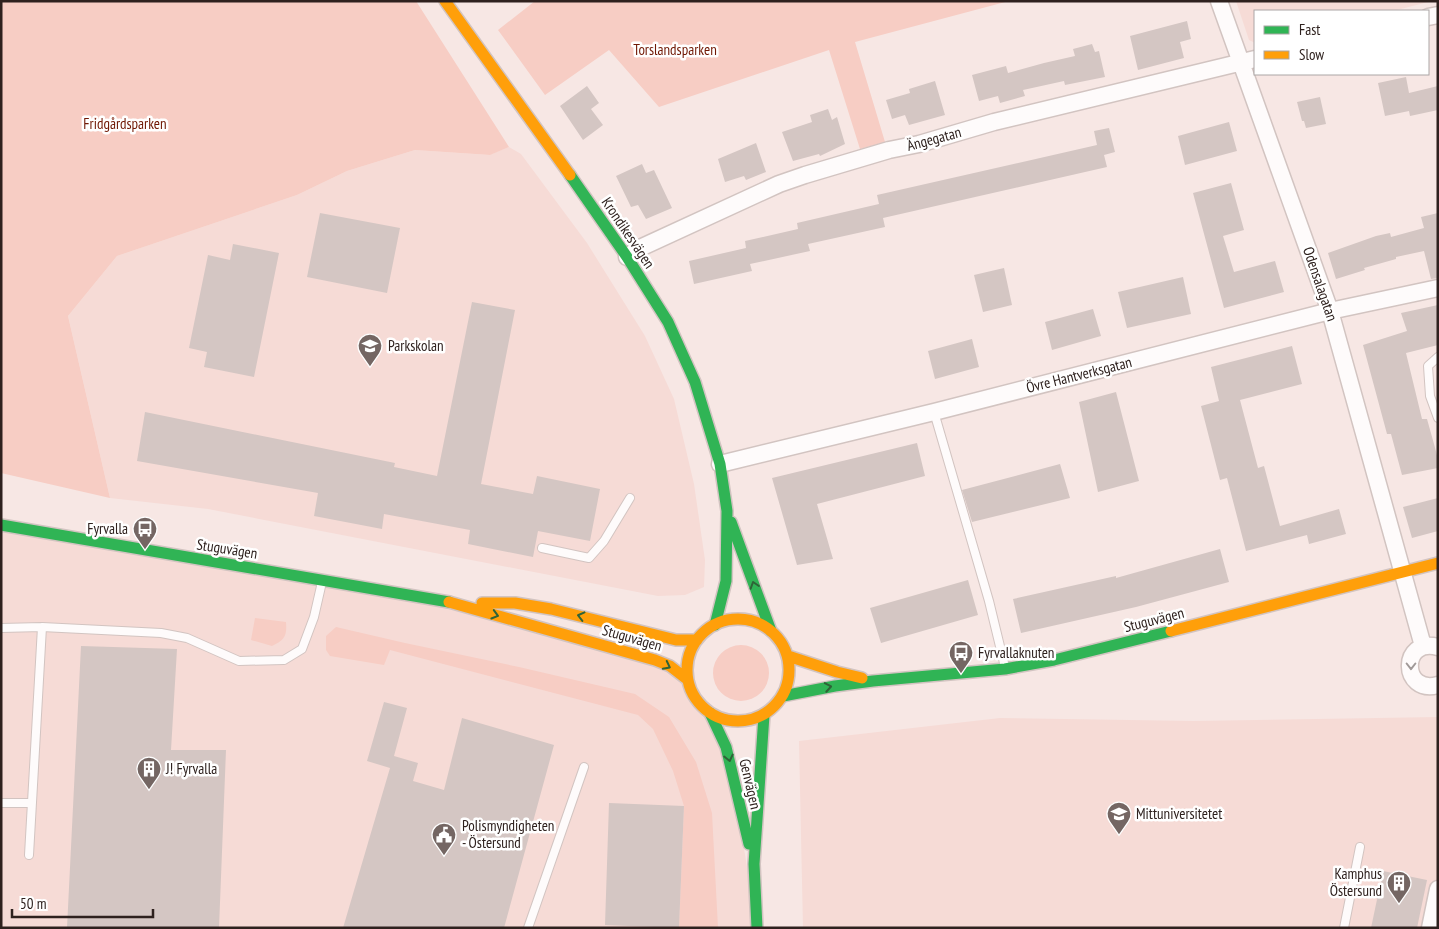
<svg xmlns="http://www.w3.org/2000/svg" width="1439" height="929" viewBox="0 0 1439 929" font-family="'PT Sans Narrow',sans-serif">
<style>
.built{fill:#f6dbd6}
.green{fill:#f7cdc4}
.building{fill:#d4c6c3}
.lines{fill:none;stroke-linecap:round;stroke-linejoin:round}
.lane-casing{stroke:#d2c4c1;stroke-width:10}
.street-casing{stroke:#d2c4c1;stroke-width:19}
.fast-casing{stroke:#d2c4c1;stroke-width:14}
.slow-casing{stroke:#d2c4c1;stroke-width:14}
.lane{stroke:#fefbfb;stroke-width:8}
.street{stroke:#fefbfb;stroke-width:16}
.fast{stroke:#30b455;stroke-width:11}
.slow{stroke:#ff9f0a;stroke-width:11}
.oneway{stroke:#2f6337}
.oneway2{stroke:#a09998}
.labels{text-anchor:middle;stroke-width:5;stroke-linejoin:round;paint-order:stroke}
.park-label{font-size:15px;fill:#701804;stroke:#fff}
.street-label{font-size:15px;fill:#2e211e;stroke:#fff}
.poi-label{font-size:15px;fill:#2e211e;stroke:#fff;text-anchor:start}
</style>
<rect width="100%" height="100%" fill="#f7e7e4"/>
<path class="built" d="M1236,1h196l-39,10h-138v32l-6,-3z
M509,147l12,7 66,89 58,93 29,63 20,85 11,76 -1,27 -19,8 -27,1 -450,-87 -98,-11 -42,-182 49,-60 180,-61 50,-24 68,-21 74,5z
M1,525l447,77 222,64 26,33 14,14 20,50 27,165h-756z
M1438,717v211h-635l-4,-187 201,-23 194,3z"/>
<path class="green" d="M1,1h415l93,146 -19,8 -75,-5 -68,21 -50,24 -180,61 -49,60 42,182 -109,-25z
M535,1h474l-154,41 30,100 -25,7 -31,-99 -170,57 -50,-57 -64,45 -47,-65z
M255,618l31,4c1,14 -1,18 -14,24l-21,-6z
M336,627l69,16 114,24 116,27 34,23 27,45 16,51 6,115h-39l5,-122 -11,-35 -20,-42 -15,-14 -248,-65 -6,15 -54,-9 -4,-6v-14z
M713 673a28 28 0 1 1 56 0a28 28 0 1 1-56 0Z"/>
<path class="building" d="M1187,21l4,18 -11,3 4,16 -46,12 -8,-34z
M1092,44l3,8 4,-1 6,26 -40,8 -1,-4 -41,9 2,6 -25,7 -2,-7 -19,5 -7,-26 34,-9 2,7 36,-10 31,-7 -2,-7z
M1406,77l3,16 29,-7v24l-28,6 -1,-5 -24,5 -7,-33z
M935,81l10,34 -36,10 -4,-10 -13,4 -6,-19 24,-7 -1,-4z
M587,86l12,17 -8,6 12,16 -20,15 -23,-34z
M1320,97l6,27 -20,4 -2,-7h-2l-5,-19z
M828,109l4,11 5,-3 8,27 -25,12 -1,-2 -26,7 -11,-29 30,-10 -2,-7z
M1229,122l8,29 -52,14 -7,-29z
M1109,128l6,24 -11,3 3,12 -224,51 2,9 -77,17 2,7 -60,13 2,7 -58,13 -5,-23 57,-13 -1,-7 53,-12 -1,-6 82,-19 -2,-9 220,-50 -3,-14z
M756,143l10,29 -20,8 -2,-4 -19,6 -7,-23z
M642,164l4,9 8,-3 18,38 -26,11 -8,-14 -7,2 -15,-31z
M1231,183l13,47 -21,6 11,36 41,-11 9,31 -60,16 -31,-115z
M320,213l80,15 -13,65 -80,-16z
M1438,213v65l-7,1 -7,-28 -28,6v2l-32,9 1,2 -29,9 -8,-26 48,-17 14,-3 1,4 33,-9 -3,-11z
M233,244l46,9 -25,124 -50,-10 3,-15 -18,-4 19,-93 22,5z
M1004,268l8,37 -29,7 -9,-37z
M1183,277l8,37 -64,14 -9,-36z
M472,302l43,8 -34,174 52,10 4,-18 63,13 -10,52 -52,-10 -5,26 -65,-13 2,-14 -86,-16 -2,15 -68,-13 4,-23 -181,-32 8,-49 250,51 -1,4 43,9z
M1438,305v40l-32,8 16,66h5l7,25 4,15v9l-36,7 -11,-41h-4l-24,-89 44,-14 -6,-18z
M1093,309l8,27 -49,14 -7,-28z
M972,339l7,28 -44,12 -7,-28z
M1292,346l10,38 -62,16 18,68 6,-2 16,60 59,-17 7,25 -37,10 -2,-9 -61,16 -19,-73 -7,2 -19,-74 18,-5 -8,-34z
M1116,392l23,89 -41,11 -19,-90z
M917,443l8,33 -108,28 16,55 -36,6 -25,-87z
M1060,464l10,34 -98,24 -10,-32z
M1438,498v33l-26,7 -9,-31z
M1220,549l9,33 -93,25 -115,26 -8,-34 103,-23v2z
M968,580l10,35 -97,28 -11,-35z
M81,646l96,3 -6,101h55l-7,178h-152z
M384,702l23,6 -13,48 24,7 -5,18 31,9 18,-72 92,27 -50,183h-161l47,-160 -23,-7z
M609,803l75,3 -5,122 -74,-3z
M1383,871l44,9 -10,48h-46z"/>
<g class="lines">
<defs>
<path id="lane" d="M1438,357l-10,9 2,30 8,22
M934,412l55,189 16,66
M542,548l47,10 15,-17 26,-43
M1,628l41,-1
M1,803h31
M29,855l13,-228 119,6 26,5 52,23 45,-1 18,-11 12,-32 8,-35
M528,928l56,-161
M1344,928l16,-81"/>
<path id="street" d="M1219,1l111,310 93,335
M1428,17l10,-2
M627,257l13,-9 139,-64 26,-9 84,-25 30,-6 75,-22 261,-63
M720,464l214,-52 396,-101 108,-23
M1438,647c-38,-10 -37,48 0,38
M1430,928l8,-39"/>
<path id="fast" d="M570,175l57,82 41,65 27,60 25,82 7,47 -1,70 -11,44
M731,522l40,109
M1,525l448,77
M783,696l52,-10 38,-5 132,-12 49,-9 117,-29
M710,713l16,34 23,97
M757,928l-3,-64 10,-149"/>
<path id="slow" d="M445,1l125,174
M449,602l206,58 15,6 18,14
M482,603h33l36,6 125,31h21
M687 670a51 51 0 1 1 102 0a51 51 0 1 1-102 0Z
M1171,631l267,-68
M788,656l49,16 25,6"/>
</defs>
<use href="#lane" class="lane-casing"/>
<use href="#street" class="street-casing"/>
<use href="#fast" class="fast-casing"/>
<use href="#slow" class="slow-casing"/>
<use href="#lane" class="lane"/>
<use href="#street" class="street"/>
<use href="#fast" class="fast"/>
<use href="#slow" class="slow"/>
</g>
<defs><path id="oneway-chevron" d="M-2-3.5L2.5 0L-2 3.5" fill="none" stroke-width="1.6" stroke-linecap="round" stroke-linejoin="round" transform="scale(1.25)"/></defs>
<g class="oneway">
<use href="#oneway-chevron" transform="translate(754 585) rotate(-108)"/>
<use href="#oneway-chevron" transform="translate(495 615) rotate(16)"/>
<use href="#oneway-chevron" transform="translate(581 616) rotate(-166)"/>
<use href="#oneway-chevron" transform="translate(667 666) rotate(27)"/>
<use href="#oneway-chevron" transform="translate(828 687) rotate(-10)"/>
<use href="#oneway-chevron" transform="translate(729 758) rotate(77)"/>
</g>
<use class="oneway2" href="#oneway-chevron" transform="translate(1411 666) rotate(90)"/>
<defs>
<symbol id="school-pin" viewBox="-11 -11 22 30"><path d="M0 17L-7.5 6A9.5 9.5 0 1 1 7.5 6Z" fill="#746663" stroke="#fff"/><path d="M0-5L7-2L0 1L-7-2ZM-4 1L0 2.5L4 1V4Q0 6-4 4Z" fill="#fff"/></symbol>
<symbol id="bus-pin" viewBox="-11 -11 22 30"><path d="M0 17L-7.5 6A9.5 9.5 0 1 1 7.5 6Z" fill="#746663" stroke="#fff"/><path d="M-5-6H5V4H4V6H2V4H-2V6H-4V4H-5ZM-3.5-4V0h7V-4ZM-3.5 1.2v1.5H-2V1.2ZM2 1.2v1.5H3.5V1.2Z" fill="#fff"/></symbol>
<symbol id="building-pin" viewBox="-11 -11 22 30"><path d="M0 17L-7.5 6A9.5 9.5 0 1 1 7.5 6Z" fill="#746663" stroke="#fff"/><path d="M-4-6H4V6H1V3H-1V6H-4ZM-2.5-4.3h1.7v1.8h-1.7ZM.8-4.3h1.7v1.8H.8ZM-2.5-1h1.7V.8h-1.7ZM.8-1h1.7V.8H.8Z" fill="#fff"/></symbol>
<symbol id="university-pin" viewBox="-11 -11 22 30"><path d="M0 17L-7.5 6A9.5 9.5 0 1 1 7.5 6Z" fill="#746663" stroke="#fff"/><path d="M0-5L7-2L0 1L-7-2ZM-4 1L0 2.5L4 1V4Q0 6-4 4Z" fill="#fff"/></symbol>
<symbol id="civic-pin" viewBox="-11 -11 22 30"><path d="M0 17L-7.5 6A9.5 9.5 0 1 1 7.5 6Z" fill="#746663" stroke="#fff"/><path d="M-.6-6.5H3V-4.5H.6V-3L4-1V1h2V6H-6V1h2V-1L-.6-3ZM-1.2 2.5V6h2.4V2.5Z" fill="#fff"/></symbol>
</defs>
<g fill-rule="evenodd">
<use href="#school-pin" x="356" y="332" width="28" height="38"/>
<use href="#bus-pin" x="131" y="515" width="28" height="38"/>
<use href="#bus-pin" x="947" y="639" width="28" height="38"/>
<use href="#building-pin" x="135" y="755" width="28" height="38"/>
<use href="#university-pin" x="1105" y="800" width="28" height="38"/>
<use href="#civic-pin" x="430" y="821" width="28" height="38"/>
<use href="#building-pin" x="1385" y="869" width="28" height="38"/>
</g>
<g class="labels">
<g class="park-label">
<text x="675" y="55">Torslandsparken</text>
<text x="125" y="129">Fridgårdsparken</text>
</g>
<g class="street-label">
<text transform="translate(934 139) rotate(-15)" y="5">Ängegatan</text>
<text transform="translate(628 233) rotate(56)" y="5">Krondikesvägen</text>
<text transform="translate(1320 284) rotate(71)" y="5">Odensalagatan</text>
<text transform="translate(1079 375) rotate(-14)" y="5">Övre Hantverksgatan</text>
<text transform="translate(227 549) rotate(9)" y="5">Stuguvägen</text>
<text transform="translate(1154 620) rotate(-14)" y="5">Stuguvägen</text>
<text transform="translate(632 638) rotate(16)" y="5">Stuguvägen</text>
<text transform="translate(750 784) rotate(77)" y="5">Genvägen</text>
</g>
<g class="poi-label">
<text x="388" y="351">Parkskolan</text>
<text x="128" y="534" text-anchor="end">Fyrvalla</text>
<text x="978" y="658">Fyrvallaknuten</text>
<text x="166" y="774">J! Fyrvalla</text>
<text x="1136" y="819">Mittuniversitetet</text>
<text x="462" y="831">Polismyndigheten<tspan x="462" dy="17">- Östersund</tspan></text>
<text x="1382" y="879" text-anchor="end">Kamphus<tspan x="1382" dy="17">Östersund</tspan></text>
</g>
</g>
<rect width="1439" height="929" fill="none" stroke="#2e211e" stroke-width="5"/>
<rect x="1254" y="10" width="175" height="65" fill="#ffffff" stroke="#aba6a5"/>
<rect x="1264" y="26" width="25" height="8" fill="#30b455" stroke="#aba6a5"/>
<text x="1299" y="35" font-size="15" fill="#2e211e">Fast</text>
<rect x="1264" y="51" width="25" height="8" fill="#ff9f0a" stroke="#aba6a5"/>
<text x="1299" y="60" font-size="15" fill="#2e211e">Slow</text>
<path d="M12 909v8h141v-8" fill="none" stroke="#2e211e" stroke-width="2.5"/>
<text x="20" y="909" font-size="15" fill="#2e211e" stroke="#ffffff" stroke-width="4" paint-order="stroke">50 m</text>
</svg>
